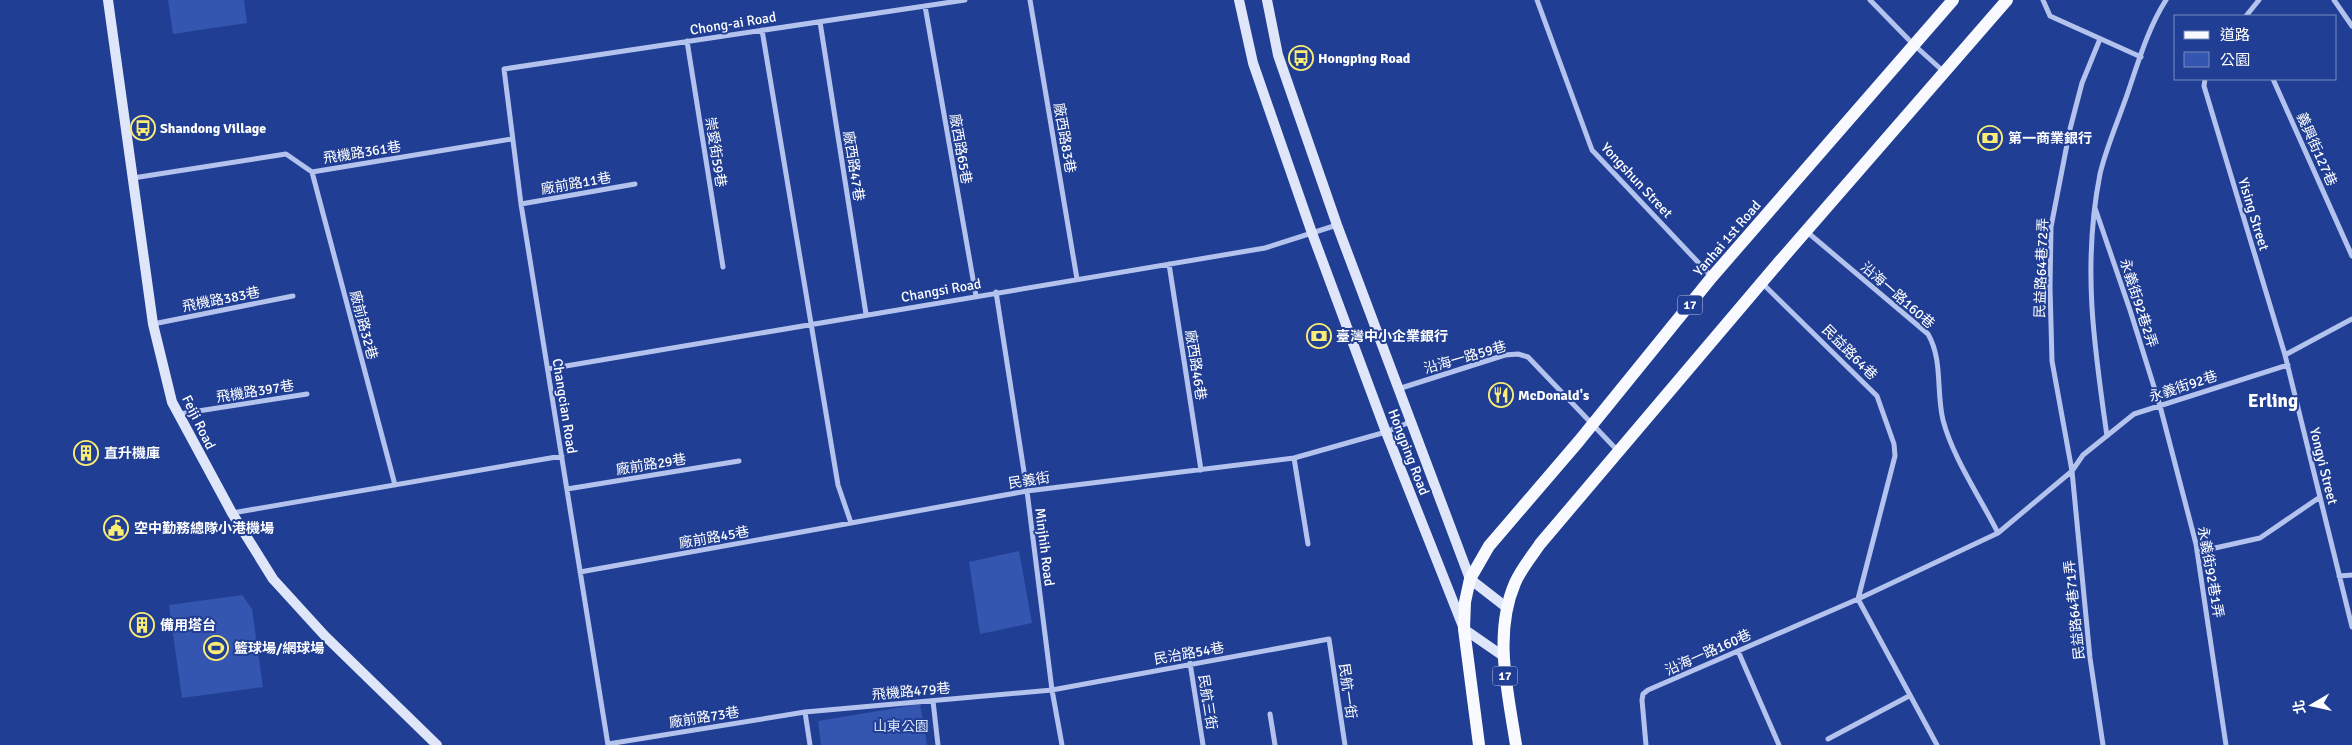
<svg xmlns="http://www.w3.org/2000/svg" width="2352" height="745" viewBox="0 0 2352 745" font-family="Signika,'Noto Sans TC',sans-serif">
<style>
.green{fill:#3456b0}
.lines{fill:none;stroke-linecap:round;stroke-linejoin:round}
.street{stroke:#b3c3ee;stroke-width:5}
.secondary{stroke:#dfe6fa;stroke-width:10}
.primary{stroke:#f9faff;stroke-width:12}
.labels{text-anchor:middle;stroke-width:4;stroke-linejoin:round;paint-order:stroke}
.shield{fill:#203e93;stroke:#bcc5df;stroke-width:1}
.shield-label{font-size:12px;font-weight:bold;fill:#fff}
.street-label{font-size:14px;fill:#fff;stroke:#203e93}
.poi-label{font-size:14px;font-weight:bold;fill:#fff;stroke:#203e93;text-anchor:start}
.park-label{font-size:14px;fill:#d8e2fa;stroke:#203e93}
.district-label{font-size:19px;font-weight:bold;fill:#fff;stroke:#203e93}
</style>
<rect width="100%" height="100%" fill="#203e93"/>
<path class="green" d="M168,0h76l3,23 -74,11z
M1019,551l13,72 -52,11 -11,-72z
M242,595l10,14 11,78 -81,11 -13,-93z
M920,704l7,41h-106l-3,-24z"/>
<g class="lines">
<path class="street" d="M1030,0l47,279
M1537,0l55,150 120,127
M1870,0l43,44 30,27
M2043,0l7,16 91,41
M2334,0l18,26
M925,6l51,290
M2246,16l13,-16
M820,22l46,292
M762,30l76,455 13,38 176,-32 267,-33 92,-26 24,-10
M2100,39l-18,44 -12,46 -19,98 -1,60 2,74 20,110 18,187 13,87
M687,41l36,226
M2205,79l-1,7 81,269
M2273,79l79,177
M312,172l83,313
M133,178l153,-24 26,18 200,-33
M521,204l114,-20
M2095,208l35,102 30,96 36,138 30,201
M1806,231l122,103c15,26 8,57 15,86 9,36 38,79 55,113
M1169,264l32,206
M1763,284l114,112 17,48 1,12 -37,143 79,146
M996,292l31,199 25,199 10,55
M2352,319l-67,36 67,272
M153,324l140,-28
M548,369l717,-121 72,-23
M1398,389l107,-34 13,-1 10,3 90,94
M179,414l128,-20
M2107,436c-13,-90 -25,-171 -7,-262 6,-26 18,-53 27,-79 11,-32 21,-67 39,-95
M1294,458l14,86
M567,489l172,-28
M232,513l330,-57
M2197,552l63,-14 60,-41
M580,572l271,-49
M2339,576l13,-1
M1738,651l41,94
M1190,663l13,82
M933,701l5,44
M805,712l5,33
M1270,714l5,31
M1828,739l81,-43
M608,744l197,-32 247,-22 277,-51 16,106
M608,745l-87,-541 -17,-135 461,-69
M1646,745l-4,-45 1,-6 5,-4 210,-91 140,-66 74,-62 11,-16 51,-41 154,-49"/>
<path class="secondary" d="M108,0l45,324 19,78 60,111 41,66 52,57 112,109
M1239,0l14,63 59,170 74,199 78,197 39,27
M1267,0l11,55 59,170 133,354 36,28"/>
<path class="primary" d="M1479,745l-15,-116 1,-27 5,-23 19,-33 90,-105 133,-164 241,-277
M1516,745c-8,-53 -23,-111 -1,-162 6,-14 17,-27 25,-39l240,-283 227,-261"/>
</g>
<defs>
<symbol id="bus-ring" viewBox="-11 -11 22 22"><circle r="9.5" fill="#203e93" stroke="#faec74" stroke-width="1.5"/><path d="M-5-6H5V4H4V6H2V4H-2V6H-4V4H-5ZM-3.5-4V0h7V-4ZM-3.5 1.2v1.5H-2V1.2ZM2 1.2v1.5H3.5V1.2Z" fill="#faec74"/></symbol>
<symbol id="bank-ring" viewBox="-11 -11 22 22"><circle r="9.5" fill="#203e93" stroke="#faec74" stroke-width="1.5"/><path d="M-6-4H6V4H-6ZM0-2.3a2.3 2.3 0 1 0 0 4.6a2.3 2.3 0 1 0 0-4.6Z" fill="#faec74"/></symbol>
<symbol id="restaurant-ring" viewBox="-11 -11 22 22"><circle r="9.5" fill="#203e93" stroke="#faec74" stroke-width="1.5"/><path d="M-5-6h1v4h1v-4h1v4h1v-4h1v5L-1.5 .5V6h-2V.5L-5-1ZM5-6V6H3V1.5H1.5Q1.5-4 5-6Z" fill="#faec74"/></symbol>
<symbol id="building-ring" viewBox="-11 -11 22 22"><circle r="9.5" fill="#203e93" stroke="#faec74" stroke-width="1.5"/><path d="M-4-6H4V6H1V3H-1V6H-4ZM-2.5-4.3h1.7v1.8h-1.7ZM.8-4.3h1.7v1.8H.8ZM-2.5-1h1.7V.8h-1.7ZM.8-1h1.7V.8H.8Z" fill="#faec74"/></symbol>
<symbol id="civic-ring" viewBox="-11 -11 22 22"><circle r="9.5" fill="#203e93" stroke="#faec74" stroke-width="1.5"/><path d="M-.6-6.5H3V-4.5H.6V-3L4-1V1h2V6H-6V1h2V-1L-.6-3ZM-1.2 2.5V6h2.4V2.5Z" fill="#faec74"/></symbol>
<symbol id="stadium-ring" viewBox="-11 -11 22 22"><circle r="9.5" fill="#203e93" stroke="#faec74" stroke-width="1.5"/><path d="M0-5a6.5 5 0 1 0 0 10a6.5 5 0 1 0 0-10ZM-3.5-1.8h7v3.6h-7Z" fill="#faec74"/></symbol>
</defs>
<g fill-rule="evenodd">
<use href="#bus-ring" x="1287" y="44" width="28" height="28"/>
<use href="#bus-ring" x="129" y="114" width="28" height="28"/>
<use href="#bank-ring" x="1976" y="124" width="28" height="28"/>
<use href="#bank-ring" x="1305" y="322" width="28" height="28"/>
<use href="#restaurant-ring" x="1487" y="381" width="28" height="28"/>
<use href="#building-ring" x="72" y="439" width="28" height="28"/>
<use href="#civic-ring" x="102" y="514" width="28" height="28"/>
<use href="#building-ring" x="128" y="611" width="28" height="28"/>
<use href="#stadium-ring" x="202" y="634" width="28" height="28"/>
</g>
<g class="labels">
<g class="shield">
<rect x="1677.5" y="295.5" width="25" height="19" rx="4"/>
<rect x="1492.5" y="666.5" width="25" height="19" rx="4"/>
</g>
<g class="shield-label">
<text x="1690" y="309">17</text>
<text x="1505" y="680">17</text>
</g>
<g class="street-label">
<text transform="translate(733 23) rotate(-9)" y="5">Chong-ai Road</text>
<text transform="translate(1065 138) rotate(80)" y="5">廠西路83巷</text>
<text transform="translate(961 149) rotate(80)" y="5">廠西路65巷</text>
<text transform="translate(2317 149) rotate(66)" y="5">義興街127巷</text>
<text transform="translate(362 152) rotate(-9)" y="5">飛機路361巷</text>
<text transform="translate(716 152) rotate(81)" y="5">崇愛街59巷</text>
<text transform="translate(854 166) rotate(81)" y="5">廠西路47巷</text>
<text transform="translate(1637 180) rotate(47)" y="5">Yongshun Street</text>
<text transform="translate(576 183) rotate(-10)" y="5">廠前路11巷</text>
<text transform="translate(2254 214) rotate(73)" y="5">Yising Street</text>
<text transform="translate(1727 238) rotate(-49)" y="5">Yanhai 1st Road</text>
<text transform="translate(2041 268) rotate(-88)" y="5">民益路64巷72弄</text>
<text transform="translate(941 290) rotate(-10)" y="5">Changsi Road</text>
<text transform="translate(1898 295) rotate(41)" y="5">沿海一路160巷</text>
<text transform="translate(221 299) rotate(-11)" y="5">飛機路383巷</text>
<text transform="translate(2139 303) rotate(72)" y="5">永義街92巷2弄</text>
<text transform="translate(364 325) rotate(75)" y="5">廠前路32巷</text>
<text transform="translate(1850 352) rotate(45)" y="5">民益路64巷</text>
<text transform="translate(1465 357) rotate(-16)" y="5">沿海一路59巷</text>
<text transform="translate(1196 365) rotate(81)" y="5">廠西路46巷</text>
<text transform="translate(2183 386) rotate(-18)" y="5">永義街92巷</text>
<text transform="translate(255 391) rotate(-9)" y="5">飛機路397巷</text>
<text transform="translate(565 406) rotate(81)" y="5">Changcian Road</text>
<text transform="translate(199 422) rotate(64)" y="5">Feiji Road</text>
<text transform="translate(1409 452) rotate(69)" y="5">Hongping Road</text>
<text transform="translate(651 464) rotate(-9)" y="5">廠前路29巷</text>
<text transform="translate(2324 466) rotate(76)" y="5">Yongyi Street</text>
<text transform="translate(1029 480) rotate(-9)" y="5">民義街</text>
<text transform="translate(714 537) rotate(-10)" y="5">廠前路45巷</text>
<text transform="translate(1045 547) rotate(83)" y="5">Minjhih Road</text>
<text transform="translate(2211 572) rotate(80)" y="5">永義街92巷1弄</text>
<text transform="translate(2074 610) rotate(-96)" y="5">民益路64巷71弄</text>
<text transform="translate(1708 652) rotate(-24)" y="5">沿海一路160巷</text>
<text transform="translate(1189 653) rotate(-10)" y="5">民治路54巷</text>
<text transform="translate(911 691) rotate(-5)" y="5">飛機路479巷</text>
<text transform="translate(1348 691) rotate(82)" y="5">民航一街</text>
<text transform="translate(1208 702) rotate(81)" y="5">民航三街</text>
<text transform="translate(704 717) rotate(-9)" y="5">廠前路73巷</text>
</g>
<g class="poi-label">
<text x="1318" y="63">Hongping Road</text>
<text x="160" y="133">Shandong Village</text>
<text x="2008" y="143">第一商業銀行</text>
<text x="1336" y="341">臺灣中小企業銀行</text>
<text x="1518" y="400">McDonald's</text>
<text x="104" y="458">直升機庫</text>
<text x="134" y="533">空中勤務總隊小港機場</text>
<text x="160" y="630">備用塔台</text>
<text x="234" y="653">籃球場/網球場</text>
</g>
<g class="park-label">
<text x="901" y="731">山東公園</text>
</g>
<g class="district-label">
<text x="2273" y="407">Erling</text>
</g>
</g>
<rect x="2174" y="15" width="162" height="65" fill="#203e93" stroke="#798bbe"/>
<rect x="2184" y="31" width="25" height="8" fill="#f9faff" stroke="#798bbe"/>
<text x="2220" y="40" font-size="15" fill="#ffffff">道路</text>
<rect x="2184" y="52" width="25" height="15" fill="#3456b0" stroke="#798bbe"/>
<text x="2220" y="65" font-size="15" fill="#ffffff">公園</text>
<g transform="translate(2312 705) rotate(261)" stroke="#203e93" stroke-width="4" paint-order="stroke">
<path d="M0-4L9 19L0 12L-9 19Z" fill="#ffffff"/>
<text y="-8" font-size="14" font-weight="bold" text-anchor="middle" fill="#ffffff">北</text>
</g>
</svg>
